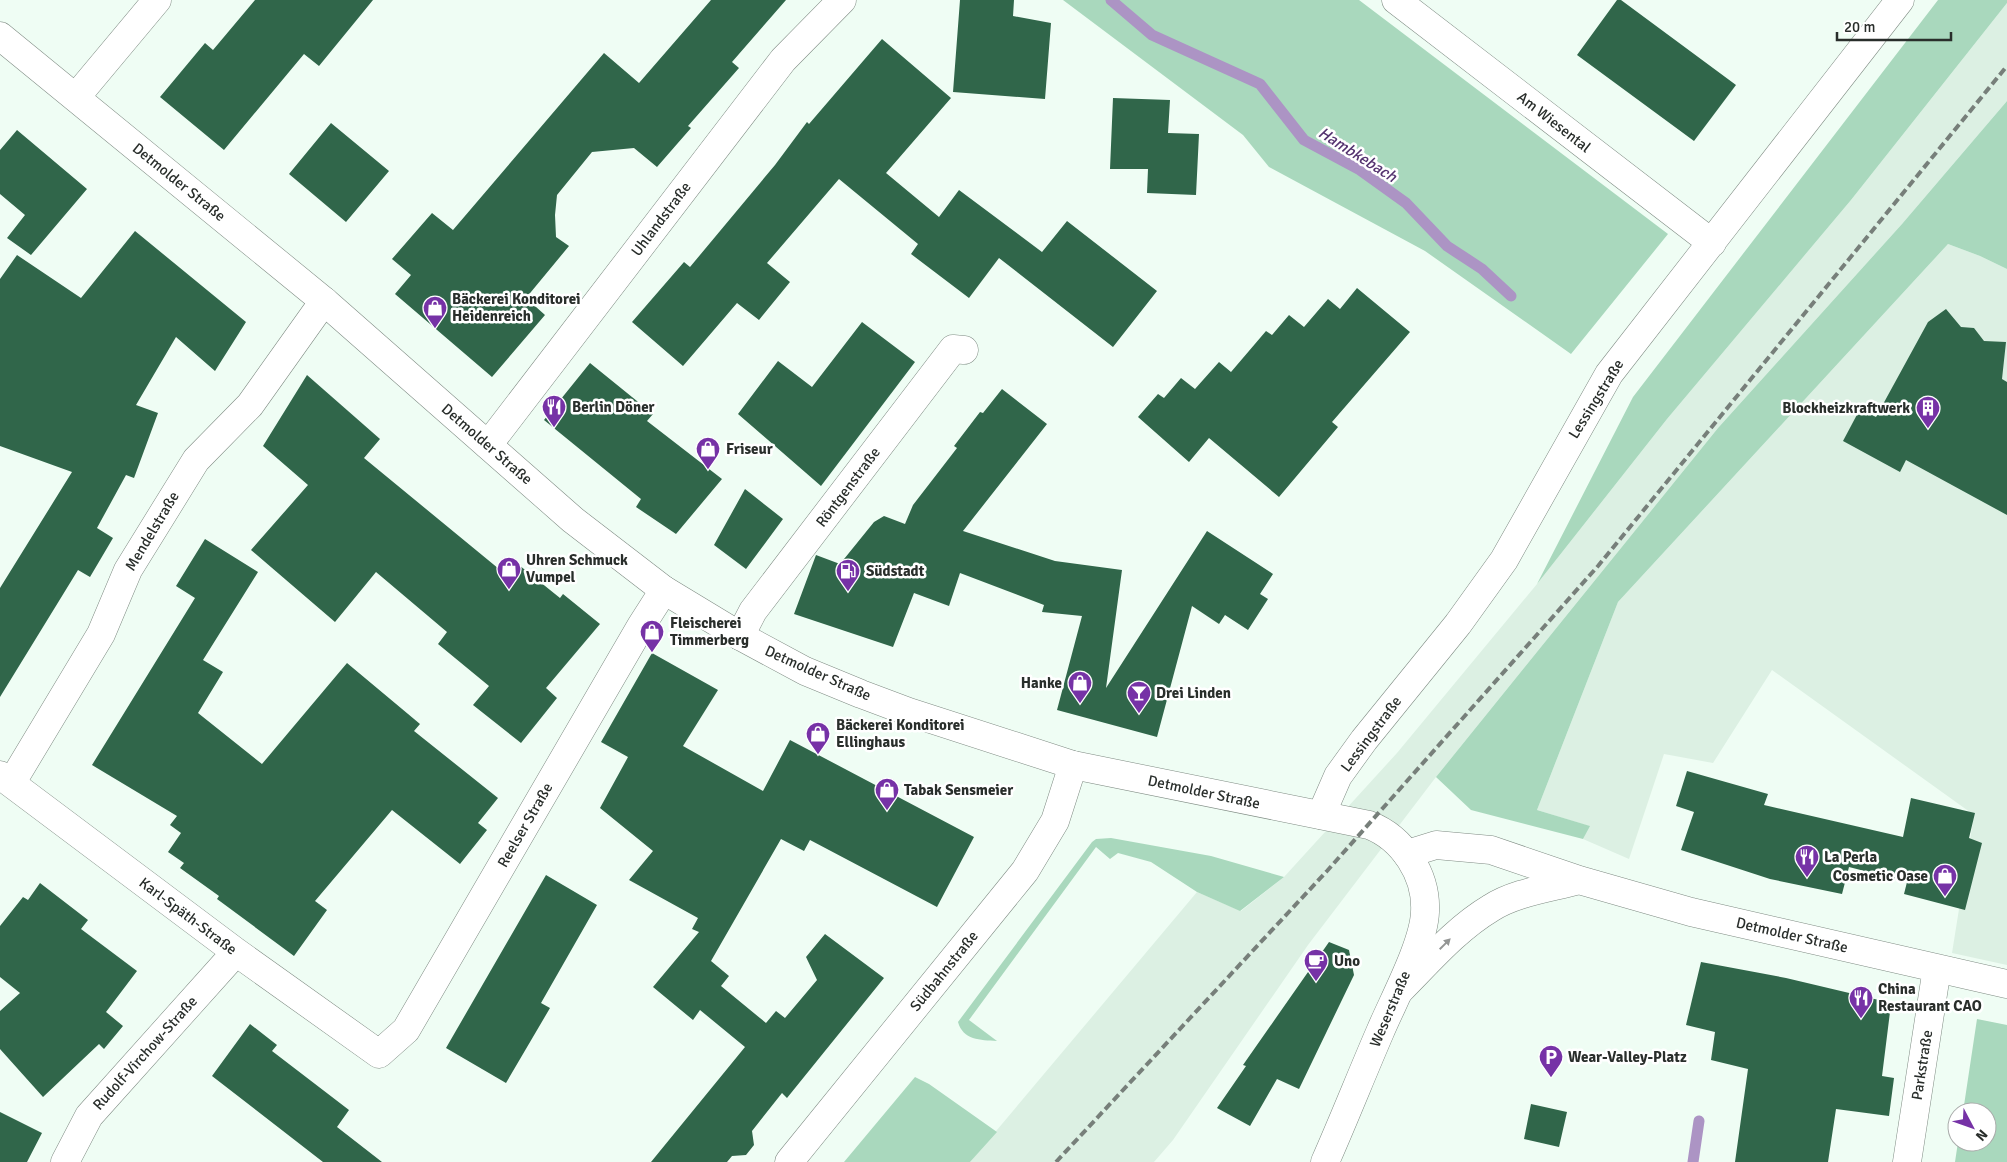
<svg xmlns="http://www.w3.org/2000/svg" width="2007" height="1162" viewBox="0 0 2007 1162" font-family="Signika,sans-serif">
<style>
.built{fill:#dcf0e3}
.green{fill:#a9d8bd}
.lines{fill:none;stroke-linecap:round;stroke-linejoin:round}
.stream{stroke:#ac94c4;stroke-width:11}
.building{fill:#30664a}
.minor-casing{stroke:#7f8b83;stroke-width:29}
.major-casing{stroke:#7f8b83;stroke-width:29}
.minor{stroke:#fff;stroke-width:28}
.major{stroke:#fff;stroke-width:28}
.rail{stroke:#777f7a;stroke-width:4;stroke-dasharray:8 4;stroke-linecap:butt}
.oneway{fill:#949695}
.labels{text-anchor:middle;stroke-width:5;stroke-linejoin:round;paint-order:stroke}
.street-label{font-size:15px;fill:#292e2b;stroke:#fff}
.poi-label{font-size:15px;font-weight:bold;fill:#292e2b;stroke:#fff;text-anchor:start}
.water-label{font-size:16px;font-style:italic;fill:#54336f;stroke:#fff}
</style>
<rect width="100%" height="100%" fill="#effdf4"/>
<path class="built" d="M2007,3v98l-105,123 -184,204 -282,349 -128,168 -135,195 -19,22h-184l227,-270 44,19 43,-34 113,-124 140,-169 130,-165 184,-219z
M1948,244l32,12 27,13v696l-55,-12 22,-138 -202,-145 -59,93 -49,-9 -35,105 -46,-20 6,-13 -52,-16 81,-208z"/>
<path class="green" d="M1063,0h296l309,234 -97,120 -146,-103 -156,-84 -26,-32z
M1938,0h69v3l-156,197 -184,219 -130,165 96,-187z
M2007,101v168l-27,-13 -32,-12 -330,358 -81,208 53,16 -7,13 -112,-29 -35,-33 282,-349 184,-204z
M1111,838l100,18 73,21 -44,34 -43,-19 -46,-30 -33,-9 -8,6 -14,-12 -127,173 28,21c-17,-1 -34,-1 -39,-19l134,-180 4,-3z
M1977,1019l30,6v137h-52l3,-20h29v-30h-24z
M915,1077l14,7 68,48 -27,30h-126z"/>
<g class="lines">
<path class="stream" d="M1111,0l41,35 108,49 44,56 56,30 46,33 41,43 35,23 29,27
M1693,1162l6,-41"/>
</g>
<path class="building" d="M255,0h118l-54,66 -15,-12 -80,96 -64,-53 45,-54 8,7z
M711,0h75l-54,62 7,6 -51,58 3,2 -34,39 -23,-19 -42,4 -35,43 -2,20 1,22 13,9 -43,52 19,17 -53,62 -97,-83 16,-19 -19,-16 40,-46 21,17 151,-177 35,30z
M960,0h54l-1,16 38,7 -6,76 -92,-7z
M1617,0h4l115,85 -42,56 -117,-86z
M882,39l69,59 -65,75 53,44 20,-27 83,62 25,-31 90,70 -44,56 -114,-89 -30,40 -58,-44 7,-10 -79,-65 -72,84 23,19 -31,38 -22,-17 -54,63 -51,-44 52,-60 6,5 85,-102 32,-43 2,2z
M1113,98l57,2 -2,33 31,1 -3,61 -49,-2 1,-24h-38z
M331,123l58,48 -43,51 -57,-48z
M17,130l70,59 -56,66 -24,-17 18,-23 -25,-21v-44z
M135,231l111,91 -31,49 -39,-34 -40,68 22,8 -24,65 -8,-3 -29,53 16,10 -23,39 -12,-7 -78,127v-109l72,-116 -72,-26v-167l17,-24 64,43z
M1357,288l53,44 -78,90 6,5 -59,70 -70,-59 -20,24 -51,-45 20,-23 6,4 17,-20 14,11 24,-27 12,10 35,-41 6,4 17,-20 15,12 24,-28 12,10z
M1946,309l15,18 13,1 10,13 22,1 -4,37 5,3v133l-101,-55 -6,12 -57,-31 17,-32 16,8 52,-95z
M862,322l53,40 -94,124 -83,-72 40,-53 34,26z
M590,363l63,51 -6,7 75,58 -46,55 -40,-27 5,-8 -97,-79z
M307,375l73,64 -16,19 135,111 10,-12 51,41 3,-4 37,30 -54,64 11,10 -36,45 -48,-38 16,-19 -51,-42 9,-12 -71,-60 -41,50 -84,-72 57,-65 -45,-39z
M1002,389l45,35 -84,107 92,30 67,9 -16,118 101,-157 66,43 -13,20 8,5 -20,31 -23,-15 -6,9 -27,-18 -35,131 -100,-27 25,-94 -40,-4 2,-7 -84,-32 -11,33 -35,-13 -21,54 -99,-33 22,-59 24,9 34,-42 10,-6 21,8 8,-19 44,-57 -3,-2 26,-34 3,1z
M745,489l38,30 -37,50 -32,-24z
M205,539l53,33 -55,88 20,12 -25,41 64,51 85,-101 73,61 -6,7 84,67 -20,25 9,7 -27,34 -68,-54 -77,91 12,9 -33,46 -77,-57 2,-3 -39,-28 4,-5 -16,-11 13,-19 -11,-8 7,-9 -85,-51 103,-167 -19,-12z
M652,653l66,37 -35,56 80,45 27,-51 184,97 -37,70 -127,-67 -6,11 -23,-12 -70,122 18,15 -8,10 45,37 10,-12 9,7 32,-38 -11,-23 19,-23 59,44 -97,120 -5,-5 -30,38 2,14 -8,10 -14,1 -5,6h-76l94,-115 -45,-37 -7,10 -40,-33 46,-55 -7,-3 6,-11 -69,-38 24,-29 -53,-43 28,-51 -27,-15z
M1687,771l81,23 -4,11 139,32 8,-39 64,15 -6,25 13,5 -17,67 -61,-16 3,-12 -58,-15 -7,27 -72,-15 -89,-29 13,-38 -18,-6z
M546,875l51,30 -56,98 9,5 -44,75 -60,-35z
M40,883l48,37 -7,9 56,42 -31,41 17,14 -19,23 -5,-5 -56,53 -43,-48v-38l20,-18 -20,-16v-51l23,-29 5,3z
M1329,942l20,8 5,25 -55,114 -22,-10 -27,47 -33,-18 29,-42 -3,-1z
M1701,962l85,16 97,23 7,11 -8,64 12,2 -5,38 -53,-7 -8,53h-93l13,-93 -37,-9 4,-28 -29,-7z
M250,1024l27,21 -5,6 77,59 -12,17 45,35h-59l-111,-86z
M1531,1104l36,8 -8,35 -35,-8z
M0,1112l42,21 -15,29h-27z"/>
<g class="lines">
<defs>
<path id="minor" d="M1396,0l316,243
M76,97l81,-97
M488,445l295,-385 59,-60
M740,636l13,-25 200,-262 11,1
M0,775l236,177 143,102 27,-24 235,-404 23,-36
M12,782l89,-148 27,-64 68,-110 54,-55 74,-104
M1321,815l17,-39 26,-36 94,-116 46,-64 105,-186 291,-374
M1407,854l29,-9 55,5 88,30 112,32 316,72
M1400,990c29,-29 56,-61 91,-82 25,-16 60,-20 88,-28
M65,1162l24,-46 147,-164
M789,1162l236,-291 30,-50 18,-56
M1907,1162l30,-194"/>
<path id="major" d="M0,36l324,265 249,219 91,70 76,46 65,35 56,23 48,18 164,53 296,60c34,13 58,50 56,87 -1,32 -32,89 -45,120 -19,44 -36,87 -55,130"/>
</defs>
<use href="#minor" class="minor-casing"/>
<use href="#major" class="major-casing"/>
<use href="#minor" class="minor"/>
<use href="#major" class="major"/>
<path class="rail" d="M1056,1162l271,-291 271,-305 409,-500"/>
</g>
<defs><path id="oneway-solid" d="M-6-.8H1V-3.2L6.5 0L1 3.2V.8H-6Z" transform="scale(1.25)"/></defs>
<use class="oneway" href="#oneway-solid" transform="translate(1445 944) rotate(-45)"/>
<defs>
<symbol id="shop-pin" viewBox="-11 -11 22 30"><path d="M0 17L-7.5 6A9.5 9.5 0 1 1 7.5 6Z" fill="#7632a6" stroke="#fff"/><path d="M-5-2.5h2.3a2.7 3.5 0 0 1 5.4 0H5L5.5 6h-11ZM-1.5-2.5h3a1.5 2.3 0 0 0-3 0Z" fill="#fff"/></symbol>
<symbol id="restaurant-pin" viewBox="-11 -11 22 30"><path d="M0 17L-7.5 6A9.5 9.5 0 1 1 7.5 6Z" fill="#7632a6" stroke="#fff"/><path d="M-5-6h1v4h1v-4h1v4h1v-4h1v5L-1.5 .5V6h-2V.5L-5-1ZM5-6V6H3V1.5H1.5Q1.5-4 5-6Z" fill="#fff"/></symbol>
<symbol id="building-pin" viewBox="-11 -11 22 30"><path d="M0 17L-7.5 6A9.5 9.5 0 1 1 7.5 6Z" fill="#7632a6" stroke="#fff"/><path d="M-4-6H4V6H1V3H-1V6H-4ZM-2.5-4.3h1.7v1.8h-1.7ZM.8-4.3h1.7v1.8H.8ZM-2.5-1h1.7V.8h-1.7ZM.8-1h1.7V.8H.8Z" fill="#fff"/></symbol>
<symbol id="fuel-pin" viewBox="-11 -11 22 30"><path d="M0 17L-7.5 6A9.5 9.5 0 1 1 7.5 6Z" fill="#7632a6" stroke="#fff"/><path d="M-5.5-6h7V0h2V4h1.3V-2.5L3-4.5l.8-.8L6-3V5H2.5V1h-1V6h-7ZM-4.2-4.7v3.2H.2V-4.7Z" fill="#fff"/></symbol>
<symbol id="bar-pin" viewBox="-11 -11 22 30"><path d="M0 17L-7.5 6A9.5 9.5 0 1 1 7.5 6Z" fill="#7632a6" stroke="#fff"/><path d="M-6-5H6L.8 .8V4.5H3.5V6h-7V4.5H-.8V.8Z" fill="#fff"/></symbol>
<symbol id="cafe-pin" viewBox="-11 -11 22 30"><path d="M0 17L-7.5 6A9.5 9.5 0 1 1 7.5 6Z" fill="#7632a6" stroke="#fff"/><path d="M-5.5-4.5H6V0H3Q3 3.5 0 3.5H-2.5Q-5.5 3.5-5.5 0ZM3-3.2v2h1.7v-2ZM-6 4.5H4V6H-6Z" fill="#fff"/></symbol>
<symbol id="parking-pin" viewBox="-11 -11 22 30"><path d="M0 17L-7.5 6A9.5 9.5 0 1 1 7.5 6Z" fill="#7632a6" stroke="#fff"/><path d="M-3.5-5.5H1a3.5 3.5 0 0 1 0 7H-1V5.5H-3.5ZM-1-3.4V-.6H.8a1.4 1.4 0 0 0 0-2.8Z" fill="#fff"/></symbol>
</defs>
<g fill-rule="evenodd">
<use href="#shop-pin" x="421" y="294" width="28" height="38"/>
<use href="#restaurant-pin" x="540" y="393" width="28" height="38"/>
<use href="#building-pin" x="1914" y="394" width="28" height="38"/>
<use href="#shop-pin" x="694" y="435" width="28" height="38"/>
<use href="#shop-pin" x="495" y="555" width="28" height="38"/>
<use href="#fuel-pin" x="834" y="557" width="28" height="38"/>
<use href="#shop-pin" x="638" y="618" width="28" height="38"/>
<use href="#shop-pin" x="1066" y="669" width="28" height="38"/>
<use href="#bar-pin" x="1125" y="679" width="28" height="38"/>
<use href="#shop-pin" x="804" y="720" width="28" height="38"/>
<use href="#shop-pin" x="873" y="776" width="28" height="38"/>
<use href="#restaurant-pin" x="1793" y="843" width="28" height="38"/>
<use href="#shop-pin" x="1931" y="862" width="28" height="38"/>
<use href="#cafe-pin" x="1302" y="947" width="28" height="38"/>
<use href="#restaurant-pin" x="1847" y="984" width="28" height="38"/>
<use href="#parking-pin" x="1537" y="1043" width="28" height="38"/>
</g>
<g class="labels">
<g class="street-label">
<text transform="translate(1554 122) rotate(38)" y="5">Am Wiesental</text>
<text transform="translate(179 182) rotate(39)" y="5">Detmolder Straße</text>
<text transform="translate(661 219) rotate(-53)" y="5">Uhlandstraße</text>
<text transform="translate(1596 399) rotate(-58)" y="5">Lessingstraße</text>
<text transform="translate(487 444) rotate(41)" y="5">Detmolder Straße</text>
<text transform="translate(848 487) rotate(-53)" y="5">Röntgenstraße</text>
<text transform="translate(152 531) rotate(-59)" y="5">Mendelstraße</text>
<text transform="translate(818 673) rotate(24)" y="5">Detmolder Straße</text>
<text transform="translate(1371 734) rotate(-53)" y="5">Lessingstraße</text>
<text transform="translate(1204 792) rotate(12)" y="5">Detmolder Straße</text>
<text transform="translate(525 825) rotate(-60)" y="5">Reelser Straße</text>
<text transform="translate(188 916) rotate(37)" y="5">Karl-Späth-Straße</text>
<text transform="translate(1792 935) rotate(13)" y="5">Detmolder Straße</text>
<text transform="translate(944 971) rotate(-51)" y="5">Südbahnstraße</text>
<text transform="translate(1390 1009) rotate(-67)" y="5">Weserstraße</text>
<text transform="translate(145 1053) rotate(-48)" y="5">Rudolf-Virchow-Straße</text>
<text transform="translate(1922 1065) rotate(-81)" y="5">Parkstraße</text>
</g>
<g class="poi-label">
<text x="452" y="304">Bäckerei Konditorei<tspan x="452" dy="17">Heidenreich</tspan></text>
<text x="572" y="412">Berlin Döner</text>
<text x="1910" y="413" text-anchor="end">Blockheizkraftwerk</text>
<text x="726" y="454">Friseur</text>
<text x="526" y="565">Uhren Schmuck<tspan x="526" dy="17">Vumpel</tspan></text>
<text x="866" y="576">Südstadt</text>
<text x="670" y="628">Fleischerei<tspan x="670" dy="17">Timmerberg</tspan></text>
<text x="1062" y="688" text-anchor="end">Hanke</text>
<text x="1156" y="698">Drei Linden</text>
<text x="836" y="730">Bäckerei Konditorei<tspan x="836" dy="17">Ellinghaus</tspan></text>
<text x="904" y="795">Tabak Sensmeier</text>
<text x="1824" y="862">La Perla</text>
<text x="1928" y="881" text-anchor="end">Cosmetic Oase</text>
<text x="1334" y="966">Uno</text>
<text x="1878" y="994">China<tspan x="1878" dy="17">Restaurant CAO</tspan></text>
<text x="1568" y="1062">Wear-Valley-Platz</text>
</g>
<g class="water-label">
<text transform="translate(1358 154) rotate(32)" y="6">Hambkebach</text>
</g>
</g>
<g transform="translate(1972 1127) rotate(131)"><circle r="24" fill="#ffffff" stroke="#a9abaa"/>
<path d="M0-4L9 19L0 12L-9 19Z" fill="#7632a6"/>
<text y="-8" font-size="14" font-weight="bold" text-anchor="middle" fill="#292e2b">N</text>
</g>
<path d="M1837 32v8h114v-8" fill="none" stroke="#292e2b" stroke-width="2.5"/>
<text x="1844" y="32" font-size="15" fill="#292e2b" stroke="#ffffff" stroke-width="4" paint-order="stroke">20 m</text>
</svg>
